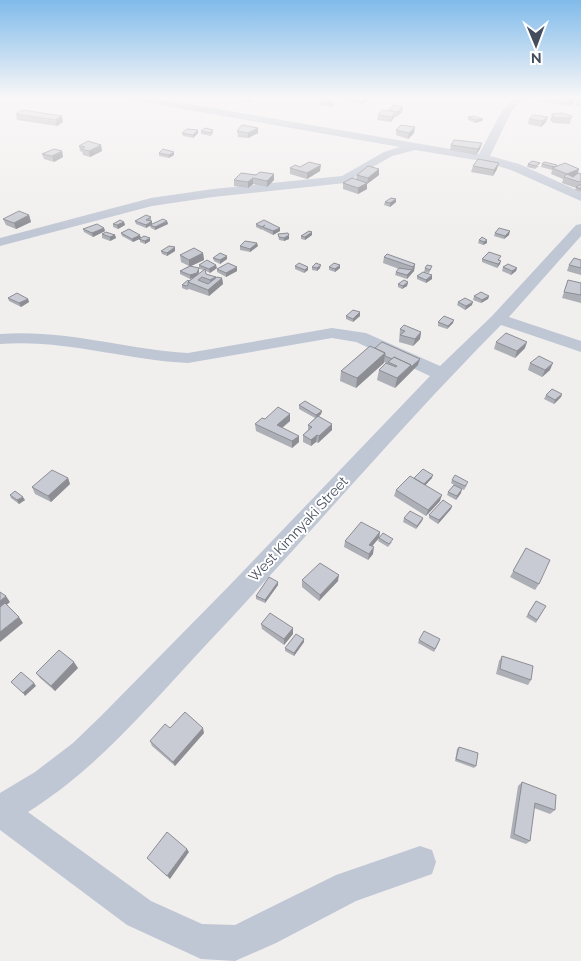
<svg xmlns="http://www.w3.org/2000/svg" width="581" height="961" viewBox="0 0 581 961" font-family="Raleway,sans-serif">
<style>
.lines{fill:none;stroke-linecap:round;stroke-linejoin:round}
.minor{fill:#c0c7d4;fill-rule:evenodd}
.wall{fill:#adafb6}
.shaded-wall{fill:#8d8e94}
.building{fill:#c9cbd4;stroke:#8d8e94}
.labels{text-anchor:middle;stroke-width:4;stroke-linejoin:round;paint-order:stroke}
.street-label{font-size:14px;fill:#454d5c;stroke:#fff}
</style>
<rect width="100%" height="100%" fill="#f1eeee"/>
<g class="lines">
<path class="minor" d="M127,97h22l330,57 24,-45 12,-12h11l-14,13 -22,46 29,8 62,28v9l-70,-31 -29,-9 -67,-11 -23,6 -47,27 -132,14 -61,9 -152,40v-8l151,-40 62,-9 129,-13 42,-24 16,-5 -268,-47z
M581,224v12l-72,81 72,24v11l-80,-27c-103,104 -197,216 -297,322 -55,59 -107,122 -176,165l123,89 51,23 33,1 101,-50 84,-29 12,4 4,12 -4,12 -76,27 -80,42 -41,18 -34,-2 -74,-34 -127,-95v-37l35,-21 38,-29 28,-27 126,-128 203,-212 -74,-34 -24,-4 -144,25c-63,-3 -124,-24 -188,-19v-10c64,-5 125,15 188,19l144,-25 34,5 74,33 52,-50 84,-91z"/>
</g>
<path class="wall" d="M252,97l-1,6 -10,-2v-3z
M350,97h18v4l-6,3 -12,-3z
M543,97h34l-5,9 -30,-4z
M579,97h2l-1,10 -5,-1z
M320,102l15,2 -2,3 -13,-2z
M403,107l-1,5 -6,5h-2l-3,5 -14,-2 1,-5 10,-4v-1z
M16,114l47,8 -6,4 -40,-6z
M552,114l19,4 -1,6 -17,-1 -3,-3z
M468,117l15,2 -1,2 -7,2 -7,-3z
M529,119l17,3 -5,5 -13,-3z
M258,128v5l-10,5 -10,-1 -1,-6z
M213,130v3l-2,3 -10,-2v-3z
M396,130l18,3 -6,6 -12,-4z
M182,133h16l-5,5 -10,-2z
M101,145l1,6 -12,6 -7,-2 -1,-3 -2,-1 -1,-5z
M451,145l29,4 -4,6 -26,-5z
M62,151l1,6 -9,5 -10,-3 -2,-5z
M174,152v3l-5,3 -10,-2v-3z
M528,164l11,2 -4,3 -8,-2z
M542,164l37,5 -1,4 3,1v18l-6,-2 1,-2 -14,-5 1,-4 -12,-5 1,-4 -11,-3z
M473,166l24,3 -4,7 -22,-4z
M300,167l20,4 -13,8 -17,-5v-6z
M379,169v6l-12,9v5l-9,5 -15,-5v-6l13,-4 1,-4z
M274,174v6l-7,7 -14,-3 -5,4 -14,-2v-6z
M385,202h11l-6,5 -6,-2z
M29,215l2,7 -15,7 -10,-4 -3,-6z
M151,217v3l-1,1 2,3 15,-3 1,3 -13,6 -4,-2 -1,-2 -4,2 -10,-4 -1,-3z
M124,222l1,3 -7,4 -5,-2v-3z
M256,224l24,7 -7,4 -10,-5v-1l-1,1 -6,-3z
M104,228l1,3 -12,6 -9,-5 -1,-3z
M121,233l20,5 9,3 -5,3 -5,-2v-3l-7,3 -11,-6z
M495,233l14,2 -5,4 -10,-3z
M102,234l13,1 1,3 -6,3 -8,-3z
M278,234l11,5 -5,2 -5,-1z
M312,235l-7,5 -4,-1v-3z
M479,240h8v3l-4,2 -5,-2z
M240,246h18l-8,6 -10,-2z
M161,251h14l-8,5 -5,-2z
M203,253l1,7 -13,6 8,6 -1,2 6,-4 -5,-1v-4l18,3 -7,5 -4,-2v3l10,4h6l1,6 -14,12 -20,-7 -2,1 -5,-2v-3l12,-8 -4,2 -10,-5v-3l9,-5 -8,-4 -1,-7z
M227,256v3l-7,5 -6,-3 -1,-3z
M384,257l31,7 -1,7 -7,8 -12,-4 1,-3 3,-3 -16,-6z
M482,259h18l-1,1 1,4 -3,4 -15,-6z
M581,260v15l-14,-4 2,-6z
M295,266l13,1v3l-4,3 -9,-4z
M312,267l8,1 -3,3 -5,-1z
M329,267l11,1 -5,4 -6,-2z
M503,267l14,1 -1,3 -5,4 -9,-4z
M425,268l6,1 -2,4 -5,-1z
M217,269l20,2 -11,6 -9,-5z
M432,275v4l-6,4 -9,-4v-3z
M568,280l13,3v20l-19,-5z
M408,282l-1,4 -5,3 -4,-2v-3z
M474,296h15l-1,3 -7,4 -8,-3z
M8,298l20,1 1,3 -8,5 -12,-6z
M458,302l14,3 -7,5 -8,-5z
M346,316h14l-7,6 -7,-3z
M438,322l15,1 -6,6 -9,-3z
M400,329l21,3 -1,7 -7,7 -14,-4z
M496,342l29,6 -10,10 -21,-9z
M370,346l48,19 -23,23 -18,-8 2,-10 7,-7 -2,-1 -28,26 -16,-7 1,-10z
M530,363l20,7 -8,7 -14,-7z
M562,394l-1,3 -7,7 -10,-5 2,-4z
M299,405l23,6 -1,3 -2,2 13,14 -14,13 -2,-1 -5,4 -8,-4v-7l5,-5v-5l7,-7 -16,-9z
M290,414v7l-8,7 17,14 -7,6 -36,-17 -1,-7 10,-5z
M68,478l2,6 -19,18 -16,-8 -3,-7z
M414,478h18l-7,7 15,16 -14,15 -32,-20 2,-6z
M452,480l15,5 -3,5 -9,-4 6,7 -5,7 -9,-5 1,-3 6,-7 -3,-2z
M10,495l15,5 -6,4 -8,-6z
M452,506l-1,3 -13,15 -9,-6v-3z
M404,518h19l-1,3 -6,8 -13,-7z
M380,532l-1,6 13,4 -4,5 -10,-6 1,-3 -7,8 1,8 -5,6 -24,-13 1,-6z
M526,548l13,36 -4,6 -25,-13z
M302,580l36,1 -19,20 -17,-14z
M278,582v3l-13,18 -9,-4v-3z
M536,601l10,5 -10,17 -10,-6z
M261,624l32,4v6l-9,11 -22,-16z
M419,640l20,2 -5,10 -16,-9z
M304,642l-10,14 -9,-5v-3z
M502,656l29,24 -3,5 -32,-11 3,-13z
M78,668l-23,23 -15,-13 -4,-5z
M170,728l34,5 -29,33 -23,-20 -2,-5z
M459,747l17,19 -2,2 -19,-7 2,-12z
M522,782l33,28 -5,4 -16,-6 -4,33 -4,3 -16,-6 8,-52z"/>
<path class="shaded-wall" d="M366,97h2v4l-6,3v-5z
M576,97h1l-1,2 -4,7 1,-5z
M403,107l-1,5 -6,5 1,-5z
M395,112l-1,6 -3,4 1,-5z
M62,116l1,6 -6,4 -2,-6z
M548,117l-2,5 -5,5 1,-6z
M483,119l-1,2 -7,2 1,-3z
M415,127l-1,6 -6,6 1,-6z
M258,128v5l-10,5v-5z
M198,130v3l-5,5v-3z
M482,143l-2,6 -4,6 2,-6z
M101,145l1,6 -12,6 -1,-6z
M62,151l1,6 -9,5 -2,-6z
M174,152v3l-5,3v-3z
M499,163l-2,6 -4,7 1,-6z
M321,165l-1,6 -13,8v-6z
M379,169v6l-12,9 1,-6z
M579,169l-2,6 -9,4 -1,-5z
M274,174v6l-7,7v-6z
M253,178v6l-5,4v-6z
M367,183v6l-9,5v-6z
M396,199v3l-6,5v-4z
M29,215l2,7 -15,7 -2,-6z
M152,221v3l-6,4v-3z
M167,221l1,3 -13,6v-3z
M124,222l1,3 -7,4 -1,-4z
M104,228l1,3 -12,6 -1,-4z
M280,228v3l-7,4v-4z
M510,231l-1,4 -5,4 1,-3z
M312,232v3l-7,5v-3z
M115,235l1,3 -6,3v-4z
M140,235l1,3 -8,4 -1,-3z
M289,235v4l-5,2v-3z
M150,238v3l-5,3v-3z
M487,240v3l-4,2 1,-3z
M257,243l1,3 -8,6v-3z
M175,247v4l-8,5v-3z
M203,253l1,7 -15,7v-7z
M227,256v3l-7,5v-4z
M501,261l-1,3 -3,4 1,-4z
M415,264l-1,7 -7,8v-4l5,-5 1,-3z
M216,265l1,3 -7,5 -1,-4z
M321,265l-1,3 -3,3v-3z
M340,265v3l-5,4v-3z
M237,267v4l-11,6v-4z
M308,267v3l-4,3 1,-3z
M199,268v4l-2,4 -7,3v-4z
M517,268l-1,3 -5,4 1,-4z
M432,275v4l-6,4v-3z
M216,277l1,6 5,-5 1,6 -14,12 -1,-6 3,-3 -1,-7z
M408,282l-1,4 -5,3 1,-3z
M489,296l-1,3 -7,4 1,-3z
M28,299l1,3 -8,5 -2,-4z
M473,302l-1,3 -7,5 1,-4z
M360,312v4l-7,6v-3z
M454,320l-1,3 -6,6 1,-3z
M421,332l-1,7 -7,7 2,-7z
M527,342l-2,6 -10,10 2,-7z
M385,353l-1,10 -28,25 1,-10z
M420,359l-2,6 -23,23 2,-10 14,-13z
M553,363l-3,7 -8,7 3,-7z
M562,394l-1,3 -7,7 1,-4z
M322,411l-1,3 -5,5v-4z
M290,414v7l-13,11v-7z
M332,424v6l-14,13 1,-7z
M317,435l-1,7 -5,4v-6z
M299,436v6l-7,6v-7z
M433,475l-1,3 -9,10 1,-4z
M68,478l2,6 -19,18 -3,-6z
M462,489l-1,4 -5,7 1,-4z
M442,495l-2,6 -14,15 2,-6z
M23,497l2,3 -6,4 -2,-4z
M452,506l-1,3 -13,15 1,-4z
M423,518l-1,3 -6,8 1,-3z
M380,532l-1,6 -11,13 1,-6z
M374,547l-1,7 -5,6 1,-6z
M339,575l-1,6 -19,20 1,-6z
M278,582v3l-13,18v-3z
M6,596l4,6 -10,9v-10z
M19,617l4,6 -23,19v-10z
M293,628v6l-9,11v-6z
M304,639v3l-10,14v-3z
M74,662l4,6 -23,23 -4,-5z
M34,683l2,3 -11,10 -2,-3z
M203,728l1,5 -29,33 -2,-4z
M187,849l2,3 -19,27 -3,-3z"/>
<path class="building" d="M242,97h10l-2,3 -9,-2z
M548,97h28l-3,4z
M579,97h2v4h-4z
M322,100l13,2 -2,2 -13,-2z
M394,105l9,2 -6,5 -9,-2z
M23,110l39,6 -7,4 -39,-6z
M382,110l13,2 -3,5 -14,-2z
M561,113l11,3 -1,2h-17l-2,-4z
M533,115l15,2 -6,4 -13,-2z
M473,116l10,3 -7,1 -8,-3z
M242,125l16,3 -10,5 -11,-2z
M401,125l14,2 -6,6 -13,-3z
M205,128l8,2 -2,3 -10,-2z
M187,129l11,1 -5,5 -11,-2z
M454,140l28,3 -4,6 -27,-4z
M88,141l13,4 -12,6 -8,-2 4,-2 -6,-1z
M54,149l8,2 -10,5 -10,-2z
M163,149l11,3 -5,3 -10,-2z
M478,159l21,4 -5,7 -21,-4z
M532,161l8,2 -4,3 -8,-2z
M309,162l12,3 -14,8 -17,-5 5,-3 5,2z
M544,162l13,3 -2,2 -13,-3z
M565,163l14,6 -12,5 6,3 5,-4 3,1v7l-2,1 -15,-5 3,-3 -15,-6z
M368,166l11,3 -11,9 -11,-3z
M260,172l14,2 -7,7 -14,-3 -5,4 -14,-2 7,-7 15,2z
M352,178l15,5 -9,5 -15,-5z
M581,184v5l-5,-2z
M391,198l5,1 -6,4 -5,-1z
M19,211l10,4 -15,8 -11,-4z
M146,215l5,2 -5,3 6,1 -6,4 -11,-4z
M163,219l4,2 -12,6 -5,-2z
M120,220l4,2 -7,3 -4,-1z
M264,220l16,8 -7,3 -10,-4 2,-2 -3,2 -6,-3z
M97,224l7,4 -12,5 -9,-4z
M499,228l11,3 -5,5 -10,-3z
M129,229l11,6 -8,4 -11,-6z
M309,231l3,1 -7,5 -4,-1z
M106,232l9,3 -5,2 -8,-3z
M288,233l1,2 -5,3 -5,-1 -1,-3z
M144,236l6,2 -5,3 -6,-2z
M482,237l5,3 -3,2 -5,-2z
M245,241l12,2 -7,6 -10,-3z
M169,246l6,1 -8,6 -6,-2z
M194,248l9,5 -14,7 -9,-5z
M489,252l12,4 -3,4 3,1 -3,3 -16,-5z
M220,253l7,3 -7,4 -7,-2z
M387,254l28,10 -2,3 -29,-10z
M574,258l7,2v8l-12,-3z
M207,260l9,5 -7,4 -10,-4z
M228,263l9,4 -11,6 -9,-4z
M299,263l9,4 -3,3 -10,-4z
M316,263l5,2 -4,3 -5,-1z
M334,263l6,2 -5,4 -6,-2z
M508,264l9,4 -5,3 -9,-4z
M427,265l5,1 -2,4 -5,-2z
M190,266l9,2 -2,5 -7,2 -10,-4z
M399,268l13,2 -5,5 -11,-3z
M205,269l1,5 10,3 -6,3 -8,-3 -4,3 10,4 9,-7 5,1 -14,12 -20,-8z
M423,272l9,3 -6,5 -9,-4z
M188,280l1,1 -1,1v3l-1,1 -5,-1z
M404,280l4,2 -5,4 -5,-2z
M568,280l13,3v12l-17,-3z
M481,292l8,4 -7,4 -8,-4z
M17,293l11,6 -9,4 -11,-5z
M465,298l8,4 -7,4 -8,-4z
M353,310l7,2 -7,7 -7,-3z
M444,316l10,4 -6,6 -10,-4z
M404,325l17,7 -6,7 -15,-4 5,-4 -5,-2z
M506,333l21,9 -10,9 -21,-9z
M382,342l38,17 -9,8v-2l-17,-8 -2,2 -7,-3v-3l-10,-5z
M370,346l15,7 -28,25 -16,-7z
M539,356l14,7 -8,7 -15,-7z
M394,357l17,8 -14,13 -18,-8 7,-7 10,4 1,-1 -9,-4z
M552,389l10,5 -7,6 -9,-5z
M305,401l17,10 -6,4 -17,-10z
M278,407l12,7 -13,11 22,11 -7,5 -37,-17 7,-6 3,1z
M318,416l14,8 -13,12 -2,-1 -6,5 -8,-5 9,-8 -4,-2z
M423,469l10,6 -9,9 -10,-6z
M52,470l16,8 -20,18 -16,-9z
M455,475l13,7 -3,4 -13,-6z
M410,476l32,19 -14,15 -32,-20z
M454,485l8,4 -5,7 -9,-4z
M15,491l8,6 -6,3 -7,-5z
M443,500l9,6 -13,14 -10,-5z
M410,511l13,7 -6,8 -13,-8z
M361,522l19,10 -11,13 5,2 -5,7 -24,-13z
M383,533l10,6 -4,5 -10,-6z
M526,548l24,12 -11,24 -26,-13z
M320,563l19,12 -19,20 -18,-15z
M269,577l9,5 -13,18 -9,-4z
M0,592l6,4 -6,5z
M536,601l10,5 -9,14 -9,-6z
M5,603l14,14 -19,15v-25z
M270,613l23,15 -9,11 -23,-15z
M424,631l16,8 -5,10 -16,-9z
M296,634l8,5 -10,14 -9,-5z
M59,650l15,12 -23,24 -15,-13z
M502,656l31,10 -2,14 -31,-11z
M21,672l13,11 -11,10 -12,-11z
M185,712l18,16 -30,34 -23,-21 15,-17 5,4z
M459,747l19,6 -2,13 -20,-7z
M522,782l34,13 -1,15 -20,-7 -5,38 -16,-7z
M167,832l20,17 -20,27 -20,-18z"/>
<linearGradient id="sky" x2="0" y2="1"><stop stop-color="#80bbeb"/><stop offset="0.42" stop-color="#f9f7f7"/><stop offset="1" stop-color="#f9f7f7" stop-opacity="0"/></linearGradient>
<rect width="581" height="232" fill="url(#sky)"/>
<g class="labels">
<g class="street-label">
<text transform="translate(298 529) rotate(-47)" y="5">West Kimnyaki Street</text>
</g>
</g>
<g transform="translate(536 45) rotate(179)" stroke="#ffffff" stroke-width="4" paint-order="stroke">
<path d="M0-4L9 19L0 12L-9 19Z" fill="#454d5c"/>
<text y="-8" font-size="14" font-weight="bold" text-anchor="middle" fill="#454d5c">N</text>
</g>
</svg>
